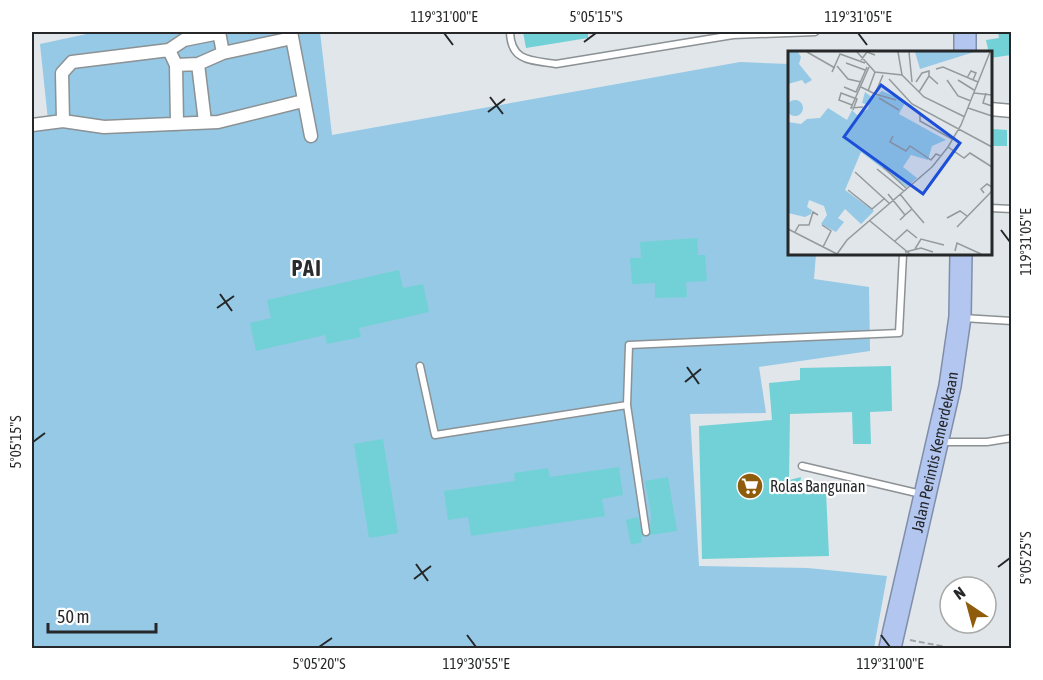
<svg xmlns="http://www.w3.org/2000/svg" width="1043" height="680" viewBox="0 0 1043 680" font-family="'Asap Condensed',sans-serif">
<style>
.green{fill:#95c9e6}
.building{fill:#72d1d6}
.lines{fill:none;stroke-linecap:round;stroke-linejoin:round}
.lane-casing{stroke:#8c9194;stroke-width:9}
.street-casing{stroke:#8c9194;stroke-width:15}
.highway-casing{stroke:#818eaa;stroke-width:24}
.path{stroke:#a0a4a7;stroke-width:2;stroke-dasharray:6 3;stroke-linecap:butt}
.lane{stroke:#fff;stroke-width:6}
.street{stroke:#fff;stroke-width:12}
.highway{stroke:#b2c6f0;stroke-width:21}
.ticks{fill:none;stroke:#252728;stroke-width:2}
.labels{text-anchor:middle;stroke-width:4.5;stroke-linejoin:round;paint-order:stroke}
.street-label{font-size:16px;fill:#252728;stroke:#fff}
.poi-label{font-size:16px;fill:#252728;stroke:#fff;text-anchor:start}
.district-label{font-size:22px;font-weight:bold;letter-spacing:1.5px;fill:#282c2f;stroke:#fff}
.inset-road{fill:none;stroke:#959a9c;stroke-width:1.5}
.view{fill:#1d4ed8;fill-opacity:0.15;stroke:#1d4ed8;stroke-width:3}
.inset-edge{fill:none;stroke:#252728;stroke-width:3}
.neatline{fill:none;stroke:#252728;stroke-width:2}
.ticks-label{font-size:15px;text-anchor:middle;fill:#252728}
</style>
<rect width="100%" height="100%" fill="#e0e6e9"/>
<path class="green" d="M96,32h224l12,103 408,-73 49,2 1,190h26l-2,25 55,8 1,64 -111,16 7,46 -76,1 9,152 109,2 79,8 -13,72h-842v-523l16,-5 -8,-76z"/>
<path class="building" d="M523,32h65v6l-62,10z
M998,32h13v23l-21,3 -4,-18 13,-2z
M993,129l14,1v16h-15z
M697,238l1,17h7l2,26 -21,1 1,15 -32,1v-15l-23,1 -2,-26h11l-1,-16z
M399,270l4,18 20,-4 6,28 -70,16 2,9 -34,7 -2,-9 -69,16 -6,-28 21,-5 -4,-18z
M891,366l1,45 -22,1 1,32h-18l-1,-32 -62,2 -1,66 12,-3 -2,16 27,-1 3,64 -127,3 -3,-133 73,-6 -3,-37 31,-3v-12z
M383,439l15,94 -29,5 -15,-94z
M619,467l4,28 -21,4 3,17 -134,20 -3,-19 -20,3 -4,-29 71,-10 -1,-8 34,-5 2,9z
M668,477l9,54 -27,4 1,-21 -6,-33z
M638,517l6,20h-3l1,5 -11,3 -5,-25z"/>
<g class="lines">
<defs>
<path id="lane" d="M510,32c1,30 21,28 46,32l177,-29 82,-3
M990,208l22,1
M963,318l49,3
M420,366l15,69 192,-30 2,-60 270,-12 4,-79
M627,405l19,127
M940,442h47l25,-4
M802,466l119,28"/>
<path id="street" d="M219,32l4,21 69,-15
M291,32l20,104
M169,50l7,15 1,59
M198,64l7,58
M176,65l22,-1 25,-11
M990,109l22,2
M63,121l41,6 114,-5 85,-21
M32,125l31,-4 -1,-48 10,-11 97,-12 15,-10 35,-7"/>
<g id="highway">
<path d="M965,52v-20"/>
<path id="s1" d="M890,648l60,-262 10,-69 1,-63"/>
</g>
</defs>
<use href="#lane" class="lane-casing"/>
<use href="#street" class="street-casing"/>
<use href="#highway" class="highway-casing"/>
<path class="path" d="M910,640l41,8"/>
<use href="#lane" class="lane"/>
<use href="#street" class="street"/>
<use href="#highway" class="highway"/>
</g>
<path class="ticks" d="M444,33l9,12M858,33l9,12M584,42l12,-9M490,97l13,17M488,112l17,-13M1001,230l9,12M220,294l12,17M217,308l17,-12M687,367l12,17M685,382l16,-13M33,442l12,-9M416,564l12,17M998,567l12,-9M414,579l17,-13M467,635l9,12M881,635l9,12M319,647l13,-9"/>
<defs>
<symbol id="supermarket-disc" viewBox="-11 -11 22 22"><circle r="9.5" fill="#8f5c0c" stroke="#fff"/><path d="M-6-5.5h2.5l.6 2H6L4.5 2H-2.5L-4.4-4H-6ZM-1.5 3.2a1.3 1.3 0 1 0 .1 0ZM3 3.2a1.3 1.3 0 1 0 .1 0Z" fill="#fff"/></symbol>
</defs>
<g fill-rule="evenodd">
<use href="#supermarket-disc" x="735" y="471" width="30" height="30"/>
</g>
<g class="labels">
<g class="street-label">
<text dy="6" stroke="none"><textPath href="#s1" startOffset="201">Jalan Perintis Kemerdekaan</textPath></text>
</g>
<g class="poi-label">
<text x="770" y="492">Rolas Bangunan</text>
</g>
<g class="district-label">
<text x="307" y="276">PAI</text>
</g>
</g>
<g transform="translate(788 51)">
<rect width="204" height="204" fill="#e0e6e9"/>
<path d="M0,1h10l3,5 -2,7 13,16 -7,4 -3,-4 -14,4zM127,1h59l-54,17zM94,40l24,10 -7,13 47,26 -14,6 -4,14 -17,-5 -8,12 14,11 -10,9 -46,-35 -16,38 29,21 -13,13 -16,-15 -7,9 6,4 -8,10 -15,-8 6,-9 -3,-9 -15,-6 -2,7 5,3 -1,4 -6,3 -17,-4v-91l13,2 6,-5 13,-1 8,-10 19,12 5,-10 5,5 11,-6 1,-4 -7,-2 3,-11 8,6zM-1 57a8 8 0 1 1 16 0a8 8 0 1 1-16 0Z" fill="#95c9e6"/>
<path class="inset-road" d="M19,1l28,16M69,1l18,20 27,3 22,22 41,20M110,1l4,23M121,1l3,30M73,9l6,-8 8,3M58,12l19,7M49,15l11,13 13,3M148,18l7,-2 35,15M44,21l8,-18 25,9M179,27l4,-7 5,2 -3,7M101,28l23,25 80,43M159,29l11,16 13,5M170,29l16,10M128,31l6,-9 7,-2v5M56,36l12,5 11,-25M73,36l14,7 8,-19M80,40l7,-19M131,41l10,-16 9,8M186,42l18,2M198,42l-3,10 9,3M87,43l21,6M91,47l20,12M64,54l-13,-5 2,-7 16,6 -4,11M75,56l-12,1 18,-41M180,57l24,8M132,62v8l32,18M105,85l-3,6 16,9 4,-5 21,14 5,-6 5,2M160,96l16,11 6,-5 22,14M95,116l23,21M89,118l27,22M67,121l34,31M60,139l24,19 13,-11M196,142l-3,-4 6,-5 5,3M100,143l17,21 -5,5M112,143l12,15M117,164l7,-6 12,14M159,167l13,-7 7,5M82,170l40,33M34,174l9,6 -8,16M169,176l35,-36M0,178l49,25M7,181l4,-7h10l4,-13 5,3M107,190l12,-11 10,8M127,198l6,-10 23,6M167,200l2,-8 24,11M117,201l16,-4 12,4M49,203l10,-14 85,-73 16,-20 13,-22 29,-73"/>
<path class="view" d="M93,34l79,58 -37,51 -79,-57z"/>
<rect width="204" height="204" class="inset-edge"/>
</g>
<rect width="1043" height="680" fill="none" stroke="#ffffff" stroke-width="66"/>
<g transform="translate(968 605) rotate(324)"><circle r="28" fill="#ffffff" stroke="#a8a9a9" stroke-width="1.5"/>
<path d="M0-4.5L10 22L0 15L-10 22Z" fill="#8f5c0c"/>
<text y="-9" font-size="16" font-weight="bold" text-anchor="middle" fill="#252728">N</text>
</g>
<path d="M48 623v9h108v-9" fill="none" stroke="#252728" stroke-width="3"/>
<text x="57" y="623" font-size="18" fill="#252728" stroke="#ffffff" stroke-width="4.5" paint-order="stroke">50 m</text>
<rect x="33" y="33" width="977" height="614" class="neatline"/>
<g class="ticks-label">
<text x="444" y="22">119°31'00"E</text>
<text x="596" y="22">5°05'15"S</text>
<text x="858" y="22">119°31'05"E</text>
<text transform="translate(1026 242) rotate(-90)" y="5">119°31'05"E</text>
<text transform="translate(16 442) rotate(-90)" y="5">5°05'15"S</text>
<text transform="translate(1026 558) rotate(-90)" y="5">5°05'25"S</text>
<text x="319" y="669">5°05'20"S</text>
<text x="476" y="669">119°30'55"E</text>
<text x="890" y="669">119°31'00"E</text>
</g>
</svg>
